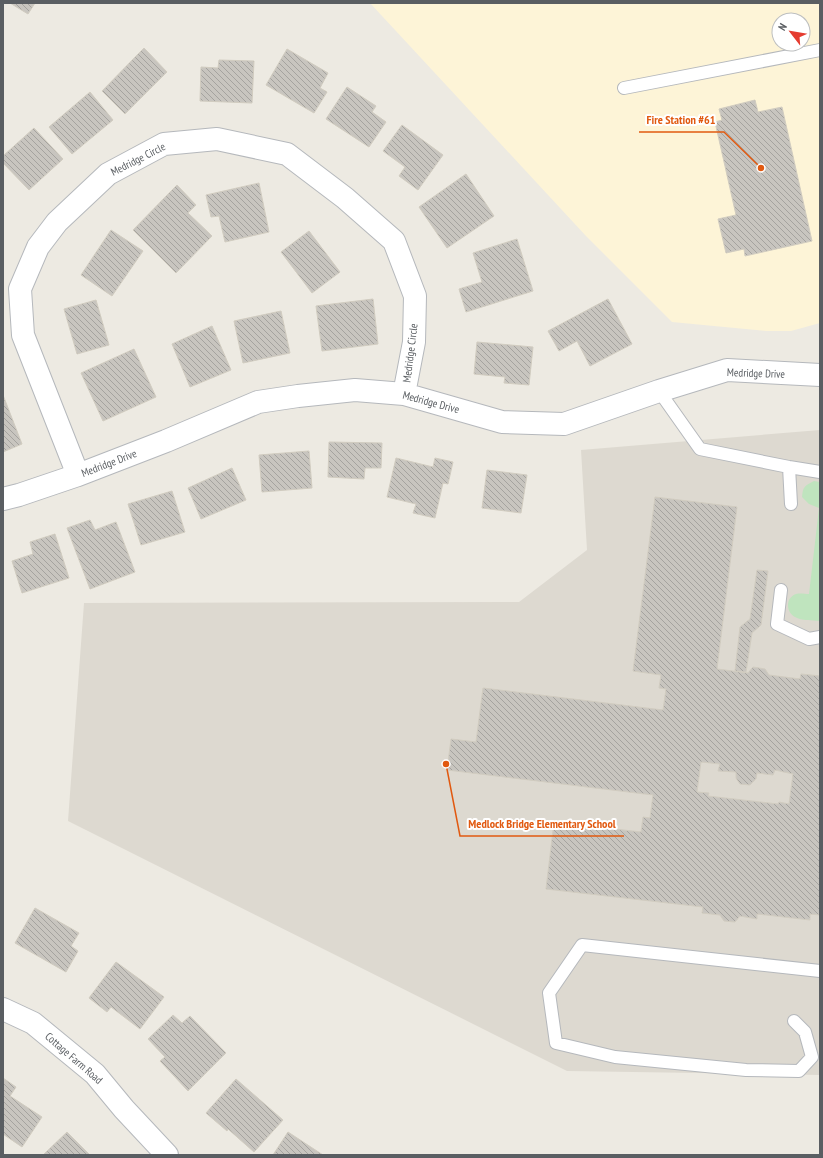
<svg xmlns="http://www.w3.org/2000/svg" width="823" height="1158" viewBox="0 0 823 1158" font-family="'PT Sans Narrow',sans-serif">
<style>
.commercial{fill:#fdf4d7;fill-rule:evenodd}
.education{fill:#ddd9d0}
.grass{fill:#bfe4be}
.building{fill:url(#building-back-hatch);stroke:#d1ccc0;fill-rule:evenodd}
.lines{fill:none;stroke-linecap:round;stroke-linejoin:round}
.lane-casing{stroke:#b5b8bc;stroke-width:14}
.street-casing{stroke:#b5b8bc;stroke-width:24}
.lane{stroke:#fff;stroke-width:12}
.street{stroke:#fff;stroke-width:22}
.labels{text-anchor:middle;stroke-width:4;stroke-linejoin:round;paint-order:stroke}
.street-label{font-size:11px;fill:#5a5e62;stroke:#fff}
.leader{fill:none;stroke:#e15910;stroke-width:1.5}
.callout-dot{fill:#e15910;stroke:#fff;stroke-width:1.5}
.callout-label{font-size:12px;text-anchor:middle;font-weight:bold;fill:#e15910;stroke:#fff;stroke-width:4;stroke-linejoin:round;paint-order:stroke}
</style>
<defs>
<pattern id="building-back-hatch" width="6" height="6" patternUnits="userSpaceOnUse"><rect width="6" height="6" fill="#c8c5bf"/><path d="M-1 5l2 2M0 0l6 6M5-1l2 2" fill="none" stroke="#a5a39f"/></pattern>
</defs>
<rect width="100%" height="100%" fill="#edeae2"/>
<path class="commercial" d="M370,3h450v320l-29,8h-25l-94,-9 -86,-86zM779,20h24v24h-24z"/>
<path class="education" d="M820,430v645l-253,-4 -499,-250 16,-218 435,-1 68,-52 -6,-100z"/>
<path class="grass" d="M814,481l6,1v139c-8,-1 -18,0 -25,-4 -9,-5 -10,-19 1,-23 4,-1 9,0 13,0l10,-86 -10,-4 -7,-7c1,-10 2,-11 12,-16z"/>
<path class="building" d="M10,3h25l-7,11z
M144,48l23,24 -42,42 -23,-23z
M287,49l41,24 -8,15 7,4 -13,21 -48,-28z
M219,60l35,1 -2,42 -52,-2 1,-34 17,1z
M347,87l29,19 -4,6 14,10 -17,25 -43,-28z
M90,92l23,28 -41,34 -23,-27z
M755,100l3,12 24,-5 30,134 -67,15 -1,-7 -18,4 -8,-34 18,-4 -21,-93 7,-2 -3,-11z
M402,125l41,30 -25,35 -19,-14 6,-9 -22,-16z
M34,128l29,31 -34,31 -26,-27v-7z
M466,174l28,42 -47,32 -28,-41z
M259,183l10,49 -44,10 -6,-26 -8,1 -5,-22z
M177,185l19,20 -8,8 24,23 -36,37 -43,-43z
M111,230l32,21 -31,45 -31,-21z
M309,231l31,41 -28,21 -31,-41z
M517,239l16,52 -67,21 -7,-23 23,-7 -9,-29z
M373,299l5,45 -56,7 -6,-45z
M608,299l24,45 -42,22 -13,-25 -18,10 -11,-20z
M96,300l13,45 -32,9 -13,-45z
M281,311l9,42 -47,10 -9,-42z
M212,326l19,44 -41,17 -18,-43z
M477,342l56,5 -4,38 -25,-2 1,-6 -31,-3z
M134,349l22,48 -53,24 -22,-48z
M3,395l19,49 -19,8z
M329,442l53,1 -1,25h-16l-1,11 -36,-2z
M309,451l3,37 -50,4 -3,-37z
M396,458l37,9 2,-9 18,4 -5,22 -5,-1 -8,35 -22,-5 3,-9 -29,-7z
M232,468l14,32 -45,19 -13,-31z
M487,470l40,5 -6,38 -39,-5z
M172,491l13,41 -44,13 -13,-41z
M655,497l82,10 -20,162 31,4 5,-6 12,2 4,6 31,4 1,-5 19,2v239l-10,-1v6l-53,-6v5l-17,-3 -5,6 -11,-1 -4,-6 -18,-2 1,-6 -157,-18 8,-67 87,10 2,-15 7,1 3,-23 -206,-25 4,-31 25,3 7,-54 180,22 3,-21 -7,-1 2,-13 -28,-4zM701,762l19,2 -2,7 18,1v6l4,6 10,1 6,-6 1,-6 16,2 2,-5 18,4 -4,30 -10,-2 -1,2 -70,-8 1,-3 -12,-1z
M90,520l5,10 21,-8 19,50 -45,17 -23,-61z
M55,534l14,44 -47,15 -10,-32 21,-7 -3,-12z
M757,570l11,1 -7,54 -9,8 -6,39 -11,-1 5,-44 10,-8z
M35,908l44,25 -8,13 7,5 -12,21 -51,-29z
M116,962l48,35 -24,32 -29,-22 -4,5 -18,-14z
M173,1015l9,8 8,-7 36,37 -38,38 -28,-30 5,-4 -17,-18z
M3,1078l13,9 -6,9 32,21 -20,30 -19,-13z
M236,1079l47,41 -29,32 -26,-23 -1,2 -21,-18z
M67,1132l23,23h-47z
M288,1132l35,23h-50z"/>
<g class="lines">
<defs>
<path id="lane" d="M624,88l196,-38
M659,391l41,58 89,18 31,5
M789,467l2,37
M781,590l-4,34 32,15 11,-2
M794,1021l11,11 7,25 -13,14 -53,-1 -131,-13 -59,-14 -7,-50 33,-48 238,26"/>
<path id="street" d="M78,475l-55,-140 -3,-46 18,-42 19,-25 51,-48 56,-30 53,-5 70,15 58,44 49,43 21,55 -1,46 -10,52
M3,499l16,-4 59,-20 88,-34 92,-39 40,-6 57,-6 49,4 98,28 62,2 95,-33 68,-21 93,5
M3,1009l30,14 62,51 29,35 43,46"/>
</defs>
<use href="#lane" class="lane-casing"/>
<use href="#street" class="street-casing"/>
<use href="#lane" class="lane"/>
<use href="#street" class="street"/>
</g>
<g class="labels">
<g class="street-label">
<text transform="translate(138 159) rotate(-27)" y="4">Medridge Circle</text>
<text transform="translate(410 353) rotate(-83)" y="4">Medridge Circle</text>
<text transform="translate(756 373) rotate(2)" y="4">Medridge Drive</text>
<text transform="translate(431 402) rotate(15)" y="4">Medridge Drive</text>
<text transform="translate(109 463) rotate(-21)" y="4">Medridge Drive</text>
<text transform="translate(74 1058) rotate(41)" y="4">Cottage Farm Road</text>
</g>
</g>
<path class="leader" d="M761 168L724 132H639M446 764L460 836H624"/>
<g class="callout-dot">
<circle cx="761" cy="168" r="4"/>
<circle cx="446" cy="764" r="4"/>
</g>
<g class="callout-label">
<text x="681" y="124">Fire Station #61</text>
<text x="542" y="828">Medlock Bridge Elementary School</text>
</g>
<rect width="823" height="1158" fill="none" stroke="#5a5e62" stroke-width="8"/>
<g transform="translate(791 32) rotate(301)"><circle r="19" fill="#ffffff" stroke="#bdbfc0"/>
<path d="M0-3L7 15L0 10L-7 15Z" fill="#e53c30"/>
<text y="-6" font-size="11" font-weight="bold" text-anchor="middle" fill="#5a5e62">N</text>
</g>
</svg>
